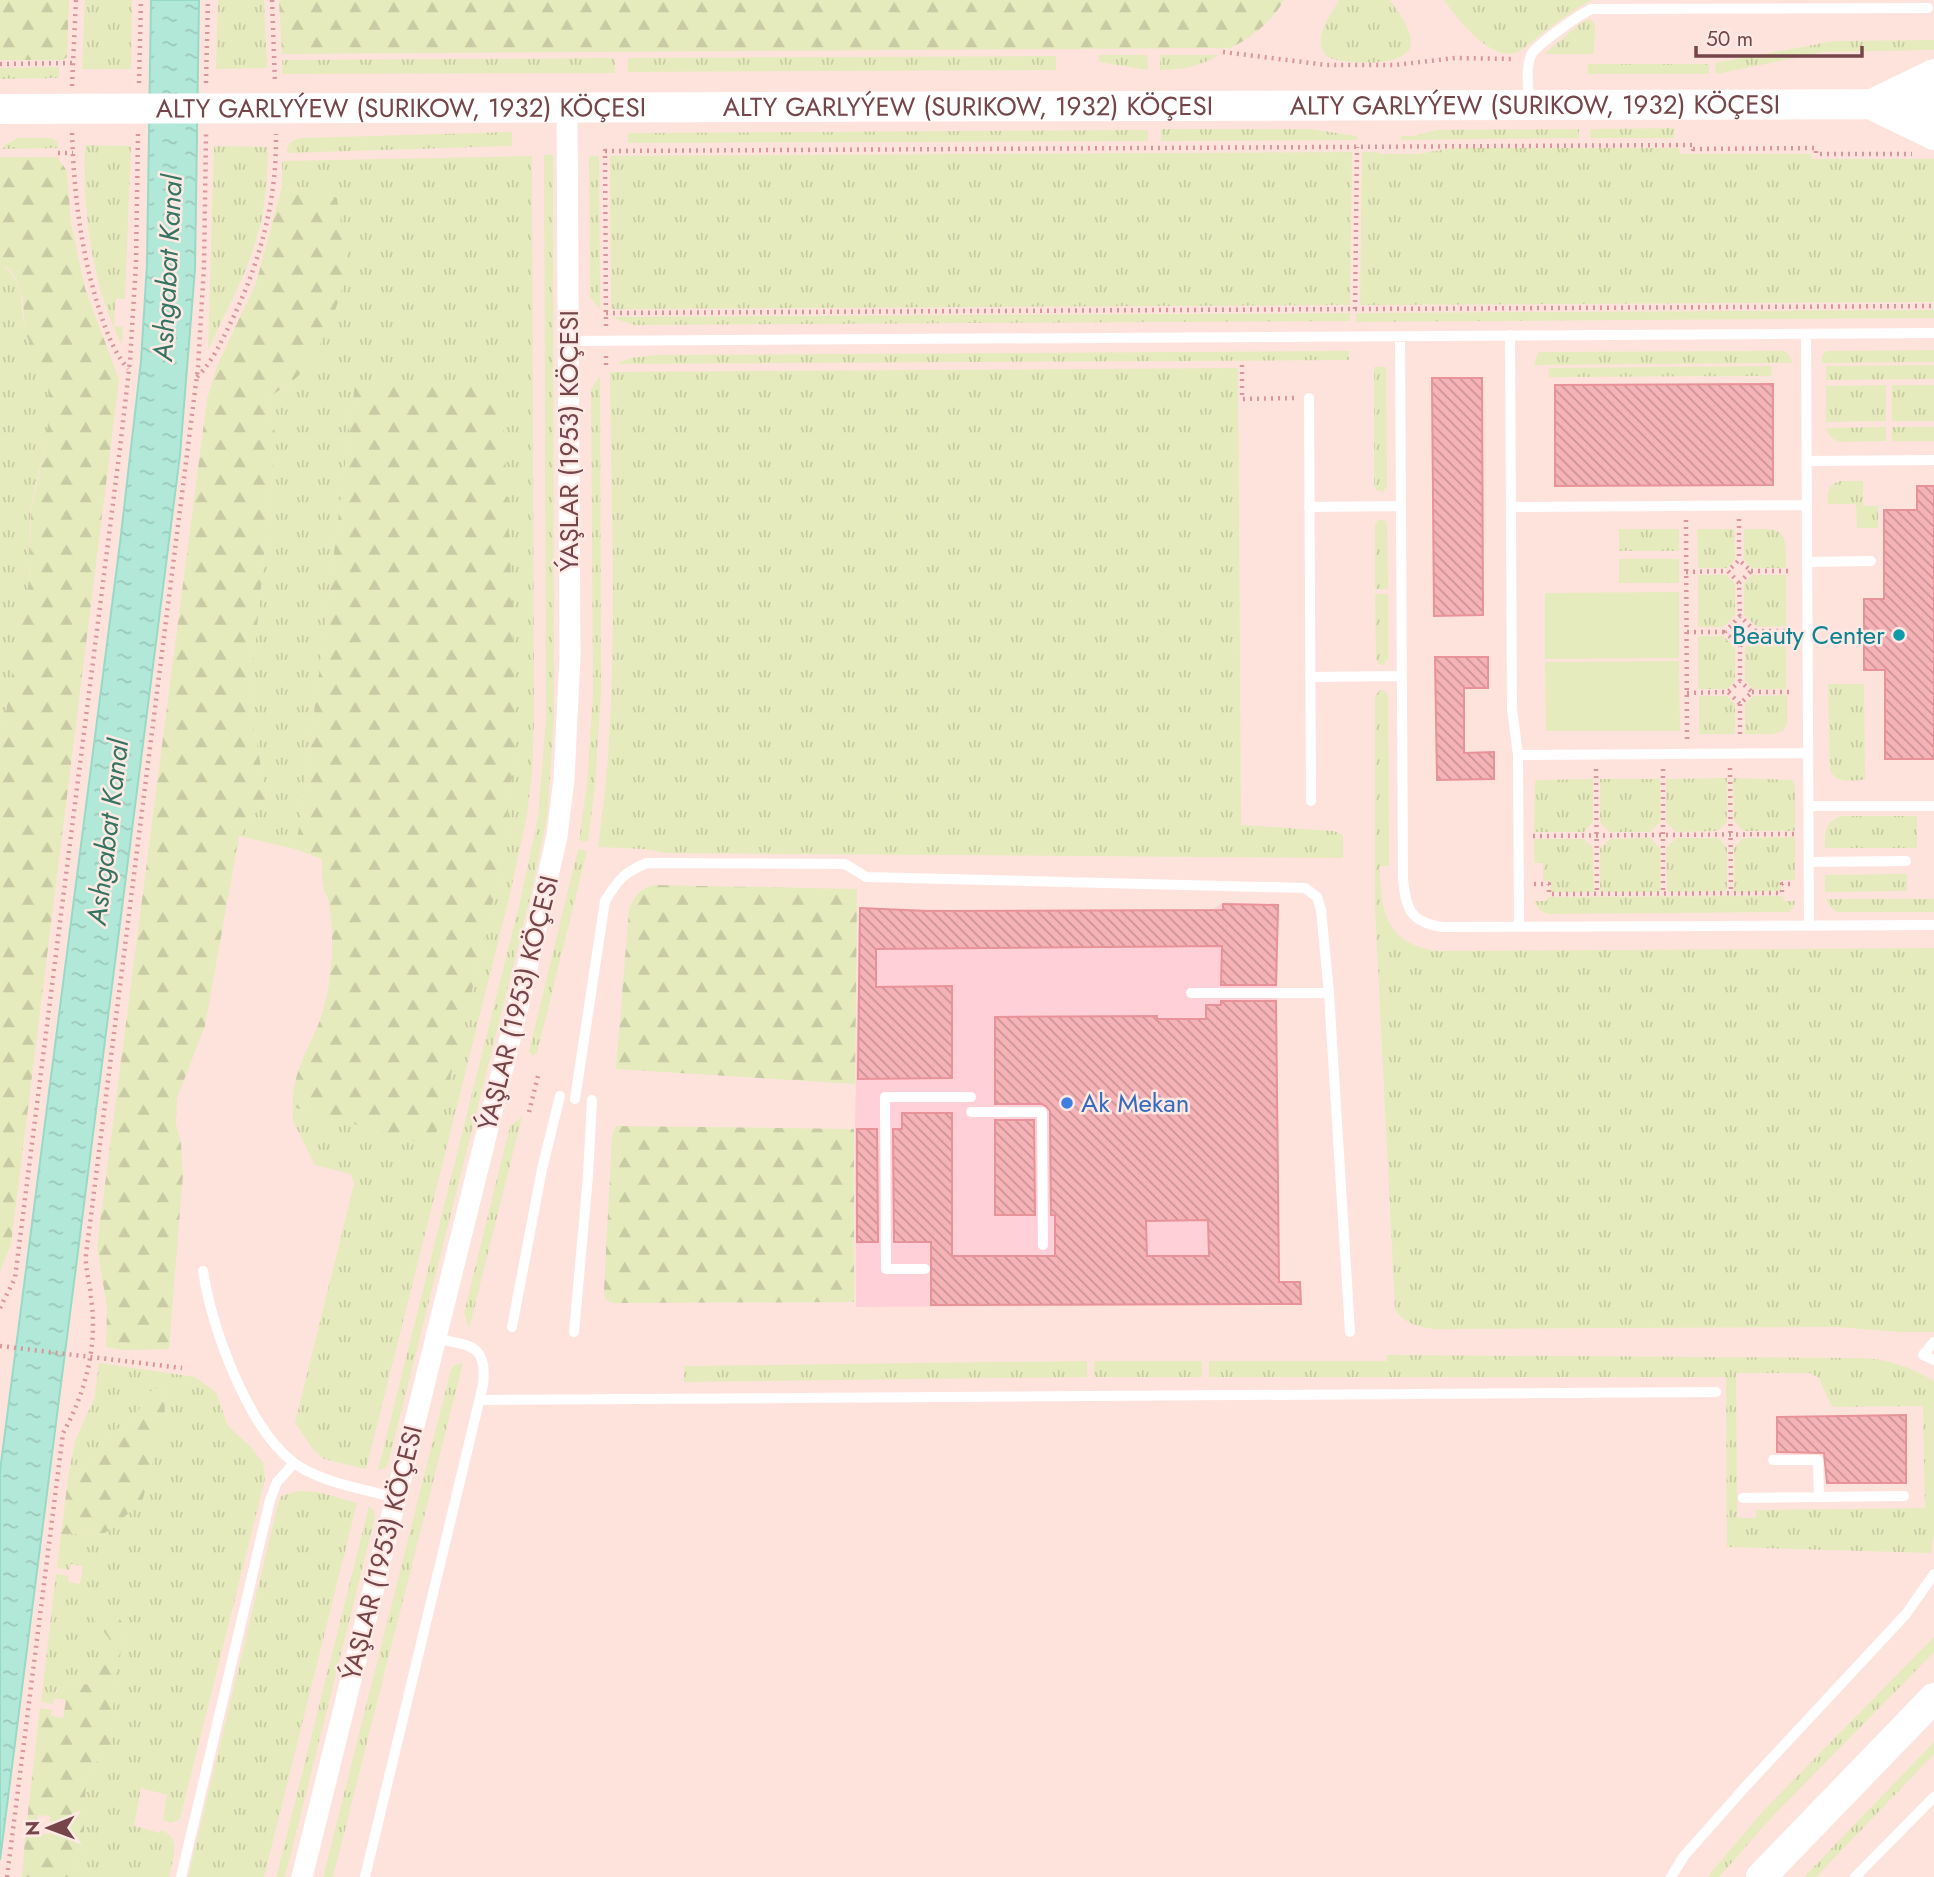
<svg xmlns="http://www.w3.org/2000/svg" width="1934" height="1877" viewBox="0 0 1934 1877" font-family="Jost,sans-serif">
<style>
.commercial{fill:#ffd0d7}
.grass{fill:url(#grass-tufts);fill-rule:evenodd}
.forest{fill:url(#forest-firs)}
.pitch{fill:#e5ebbc}
.water{fill:url(#water-ripples);stroke:#97dac6;stroke-width:2}
.building{fill:url(#building-back-hatch);stroke:#e89399;stroke-width:2;fill-rule:evenodd}
.lines{fill:none;stroke-linecap:round;stroke-linejoin:round}
.path{stroke:#d9979b;stroke-width:4.5;stroke-dasharray:2 5;stroke-linecap:butt}
.lane{stroke:#fff;stroke-width:10}
.street{stroke:#fff;stroke-width:21}
.secondary{stroke:#fff;stroke-width:30}
.culture-dot{fill:#0f9aa8;stroke:#ffe9e5;stroke-width:2.5}
.shop-dot{fill:#3f7fe0;stroke:#ffe9e5;stroke-width:2.5}
.labels{text-anchor:middle;stroke-width:5;stroke-linejoin:round;paint-order:stroke}
.street-label{font-size:26px;fill:#754549;stroke:#ffe9e5}
.culture-label{font-size:26px;fill:#0d838f;stroke:#ffe9e5;text-anchor:end}
.shop-label{font-size:26px;fill:#366cbe;stroke:#ffe9e5;text-anchor:start}
.water-label{font-size:28px;font-style:italic;fill:#357462;stroke:#ffe9e5}
</style>
<defs>
<pattern id="grass-tufts" width="24" height="20" patternUnits="userSpaceOnUse" patternTransform="scale(1.75)"><rect width="24" height="20" fill="#e5ebbc"/><path d="M3 7l-1-3M5 7V3M7 7l1-3M15 17l-1-3M17 17v-4M19 17l1-3" fill="none" stroke="#c8cba3"/></pattern>
<pattern id="forest-firs" width="22" height="20" patternUnits="userSpaceOnUse" patternTransform="scale(1.75)"><rect width="22" height="20" fill="#e5ebbc"/><path d="M5 1l3.5 6h-7zM16 11l3.5 6h-7z" fill="#c8cba3"/></pattern>
<pattern id="water-ripples" width="26" height="14" patternUnits="userSpaceOnUse" patternTransform="scale(1.75)"><rect width="26" height="14" fill="#b1e8d7"/><path d="M2 4q2-2 4 0t4 0M15 11q2-2 4 0t4 0" fill="none" stroke="#9cc8ba"/></pattern>
<pattern id="building-back-hatch" width="6" height="6" patternUnits="userSpaceOnUse" patternTransform="scale(1.75)"><rect width="6" height="6" fill="#f5b3b7"/><path d="M-1 5l2 2M0 0l6 6M5-1l2 2" fill="none" stroke="#cb9397"/></pattern>
</defs>
<rect width="100%" height="100%" fill="#fee3dd"/>
<path class="commercial" d="M1223,903l56,1 -2,100 3,301 -424,2 -1,-179 4,-221 117,4 235,-1z"/>
<path class="grass" d="M85,0h47l-1,69h-49z
M218,0h46l3,68 -51,1z
M1339,0h51c8,12 22,29 21,44 -3,25 -68,20 -84,13 -16,-18 2,-39 12,-57z
M1444,0h148c-20,10 -37,24 -54,37 -7,5 -15,14 -23,16 -25,7 -59,-35 -71,-53z
M1590,19l5,5 -1,30h-50l38,-32z
M1934,40v10l-110,2 -108,22 -1,-11 120,-22z
M1099,55h48l1,15 -49,-8z
M1160,55h59c-17,11 -39,15 -59,15z
M1056,56v14l-428,2v-14z
M615,58v15l-333,1v-14z
M1588,64h121v10h-121z
M59,67v11l-59,1v-11z
M1674,128v10h-84v-9z
M1161,129h149l47,7v4l-196,1z
M1579,129v9l-178,2v-4h13l23,-6z
M1148,130v11l-520,2v-10z
M512,132v14l-225,7c0,-11 7,-14 16,-15z
M18,138h34l5,3 1,7 -55,1 2,-4z
M85,145l46,1 -6,153h-9l-2,27 9,1 -1,18c-31,-62 -39,-132 -37,-200z
M214,146l54,1c-1,30 -2,61 -11,90 -11,39 -32,76 -49,113z
M1453,148h226l1,6h131l1,5h122v143l-574,3 2,-153h15l4,2h37z
M1352,152l-2,153 -739,4 -1,-153z
M544,155h9l1,565 -7,98 -17,81 -142,565 -3,5 -7,1 143,-573 17,-80 8,-97z
M532,156l2,564 -2,54 -5,41 -17,79 -144,575 -42,-10 -11,-10 -18,-26 59,-239 -3,-10 -36,-9 -22,-44v-14l139,38 52,-202 19,-88 12,-104 -160,-366 -54,432 -6,32 -56,-13 28,-39 -18,-92 23,-225 3,-48 -8,-16 5,-21 18,-11 56,-131 -4,-17 -27,-48 -33,-1v-26z
M589,156h10l1,153 -10,-12z
M0,264c25,15 20,40 25,65 4,19 19,35 23,54 9,42 -11,85 -17,126 -3,22 1,46 -2,69 -6,56 -19,111 -29,167z
M1934,310v8l-578,4v-9z
M1350,313v8l-716,4 -23,-8z
M1934,350v12l-112,1v-8l5,-4z
M1349,351v9l-733,4 15,-6 25,-3z
M1785,351l5,5 2,7 -258,2 4,-13z
M1934,365v14l-108,1v-14z
M1772,366l-1,10 -222,1 -1,-9z
M1374,367h12l1,119 -4,6 -7,-2 -2,-4z
M1238,368l3,457 93,6 9,4v23l-676,-5 -23,-4 -46,-2c23,-157 13,-317 12,-475z
M600,376l1,315 -6,95 -7,56 -9,-2 8,-55 6,-94 -2,-302z
M1886,385v36l-60,1v-36z
M1892,385h42v36h-42z
M1886,427v14l-46,1 -9,-4 -5,-10z
M1892,427h42v14h-42z
M1841,481h22v25h15v22h-21l-1,-24h-28c-1,-11 0,-20 13,-23z
M1379,519l7,2 1,4 1,64h-13v-64z
M1619,529h60v22h-60z
M1697,529h37l1,31 -8,8h-29z
M1744,529c41,0 42,-3 42,39h-34l-8,-8z
M1619,559h60v24h-60z
M1698,575h28l9,8v32l-12,12h-25z
M1752,575h34v51l-29,1 -13,-12v-32z
M1375,594h13v64l-4,7h-4l-4,-6z
M1698,636h25l12,12v33l-8,8h-29z
M1757,636h29v53h-33l-8,-8v-33z
M1828,684h36l1,96c-14,0 -27,4 -35,-9z
M1380,690h4l4,6 1,170h-9c0,46 6,78 58,85l496,-3v384h-35l-62,-5 -403,2c-16,-2 -31,-6 -39,-20l-20,-401v-212z
M1787,695v28l-4,8 -11,3h-27v-30l8,-8z
M1699,696h28l8,8v30h-36z
M1727,778v44l-9,9 -42,1 -10,-10v-43z
M1733,778l59,2 3,5v46h-52l-9,-10z
M1593,779v43l-9,10h-50l1,-50 3,-2z
M1600,779h60v43l-10,10h-41l-9,-10z
M1841,816h76v32h-92c0,-15 -1,-26 16,-32z
M1795,837v43h-14v11l-47,1v-44l9,-10z
M1650,838l10,10v44h-60v-44l10,-9z
M1676,838h42l9,10v43l-60,1 -1,-44z
M1534,839h50l9,9 1,44h-43v-11h-8v-18h-9z
M578,849l9,2 -50,202 -5,3 -3,-5z
M1907,874v17l-82,1v-17z
M1783,896l1,5h11l-1,6 -5,5 -241,2 -9,-4 -5,-9h13l1,-4z
M1826,899h108v13h-97l-7,-5z
M522,1117l-53,212 -5,-16 46,-187z
M1387,1355l474,3c27,1 50,9 73,23v153l-3,19 -204,-6 -1,-170h-517v-16h178zM1736,1373h74l9,5 13,29 91,-1 2,102 -169,2v8h-19z
M1087,1361v16l-403,5v-16z
M1094,1361h108v16h-108z
M99,1363l96,14 21,15 12,34 24,22 11,15 2,16 -85,340 -9,4 -8,-3 4,-25 -26,-7 -7,38 26,7 1,-3c22,7 11,31 8,47h-92l7,-46 2,-53 7,-14 13,-9 5,-14 4,-67 12,-43 -40,-21 25,31 -17,43 -34,1 -5,6 -3,13 -12,-2 15,-128 13,2 -1,6 12,2 3,-18 -12,-2 -1,6 -13,-2 4,-34 44,-1 60,-116 -1,-33 -13,7 -15,23 -28,23 -28,38 -12,3 7,-37 19,-42z
M463,1363l-130,514h-10l128,-508 4,-4z
M298,1491l20,1 39,11 -93,374h-76l90,-373 3,-8z
M369,1506l5,5 1,7 -90,359h-9z
M1934,1637v15l-162,165 -53,60h-12l57,-67z
M1934,1742v12l-118,123h-12z"/>
<path class="forest" d="M0,0h69l-2,57 -4,3h-63z
M279,0h1005c-12,21 -32,38 -54,48l-948,6z
M0,157h57l10,14 4,53 14,64 34,92 -108,864 -11,28v-527l24,-134 6,-37 1,-64 15,-66 3,-32 -1,-29 -23,-51 -2,-31 -6,-20 -6,-11 -11,-6z
M282,187l33,1 22,10c2,18 7,36 9,54 4,33 -23,95 -44,120 -9,10 -19,16 -30,23l-5,21 8,16 -3,48 -23,225 18,92 -28,39 -34,190 -28,72 -1,26 5,19 2,32 -14,174 -44,1 -19,-3 1,-40 -10,-61 110,-847 10,-33 39,-83z
M355,384l147,4 11,231 2,132 -12,104 -19,88 -51,203 -140,-39c-3,-39 26,-70 33,-108 7,-31 8,-66 3,-97 -1,-6 -5,-10 -6,-16 -2,-8 0,-18 -1,-27l-27,-10 6,-32z
M655,885l202,4 -2,195 -239,-15 13,-159c5,-14 11,-22 26,-25z
M616,1126l238,3v173l-241,1c-7,-2 -9,-6 -9,-14l8,-153z
M164,1384l1,33 -23,85 -37,31 -44,1 7,-56 12,-3 28,-38 28,-23 15,-23z
M95,1603l23,13 9,15 -12,43 -4,67 -5,14 -13,9 -7,14 -2,53 -7,46h-55l4,-50 10,1v6h13l1,-18 -12,-1 -1,7 -10,-1 13,-113 12,2 -1,6 12,2 3,-18 -13,-2 8,-13 33,-1 17,-43 -24,-31z"/>
<path class="pitch" d="M1679,592v66l-134,1v-66z
M1679,661l1,70h-134l-1,-69z"/>
<path class="water" d="M151,0h48l-4,269 -15,186 -180,1405v-389l120,-928 21,-182 6,-97z"/>
<path class="building" d="M1432,378h50l1,237 -49,1z
M1773,384v101l-218,1v-101z
M1917,486h17v273h-49v-89h-21v-71h20v-89h33z
M1435,657h53v31h-24v65l30,-1v27l-57,1z
M1223,904l55,1 -2,80h-55l1,-39 -346,3v38l76,-1v92l-94,1 2,-171 66,3 297,-1z
M1221,1001h55l3,281h21l1,22 -370,1v-63h-37l-1,-113h9v-16h50v143h103v-41h-4l-1,-104 -4,-5 -4,-2h-47v-87l162,-1v3h49v-14h15zM1208,1220l1,36h-62l-1,-35z
M995,1120h39l1,95h-40z
M857,1129h20l1,113h-21z
M1906,1415v68h-79l-3,-30 -47,-1v-35z"/>
<g class="lines">
<path class="path" d="M272,0l3,83
M1223,52l104,13h68l60,-7 59,1
M0,64l73,-1
M139,83l2,-83
M206,83l2,-83
M72,86l4,-86
M72,133c2,62 9,120 28,179 7,21 14,40 28,57
M58,153h15
M1355,309l2,-162
M606,313l1328,-7
M606,326l-1,-175 1088,-6v4l123,-1v6h96
M606,356v13
M1242,365v34l52,-1
M197,377c16,-16 24,-35 34,-55 29,-59 46,-122 45,-188
M1739,519v41
M1686,520l1,219
M1751,571h41
M1686,572l42,-1
M1739,583l12,-12 -12,-11 -11,11 11,12 1,33
M1755,631h38
M1687,632h38
M1740,646l15,-15 -15,-15 -15,16 15,14v35
M1752,692h41
M1687,693l41,-1 12,-11 12,11 -12,12 -12,-12
M1740,704v34
M1730,768l1,125
M1596,769l1,125
M1663,769v124
M1533,836l261,-2
M1534,884h15v10l233,-1v-9h11
M529,1112l10,-40
M0,1308l15,-30 105,-830 10,-87 6,-98 2,-129
M0,1346l182,22
M7,1877l56,-444c23,-41 35,-89 28,-136 -1,-15 -6,-27 -5,-42l112,-888 6,-100 2,-133"/>
<path class="lane" d="M1529,105c0,-15 -4,-36 2,-50 4,-9 50,-42 61,-46l336,-1
M1806,334l3,591
M1510,335l2,374 6,46 1,172
M1400,338l3,541c3,30 7,43 39,48l492,-2
M569,341l1365,-8
M1309,398l2,403
M1807,461l127,-1
M1309,507l92,-1
M1511,507l296,-2
M1807,562l64,-1
M1310,677l92,-1
M1518,755l290,-2
M1809,806h125
M1809,862l97,-1
M1191,993h138
M575,1099l30,-198c13,-21 19,-29 42,-38l198,1 21,13 439,11 12,9 4,13 8,83 21,339
M971,1112h71l1,133
M925,1269h-39l-1,-172h86
M203,1271c9,57 44,156 91,192 25,19 71,26 101,35
M512,1327l30,-158 18,-73
M574,1332l14,-156 4,-76
M1934,1342l-11,13 11,5
M480,1400l1236,-8
M1773,1460h45l1,37
M1743,1498l161,-2
M181,1877l89,-377 7,-18 17,-19
M365,1877l118,-492c5,-42 -14,-39 -48,-47
M1671,1877l13,-21 62,-70 160,-172 28,-40
M1855,1877l79,-80"/>
<path class="street" d="M302,1877l219,-882 36,-159 7,-57 6,-122 -3,-549"/>
<g class="secondary">
<path d="M1878,101l56,-27"/>
<path d="M1878,108l56,27"/>
<path id="s1" d="M0,109l1934,-5"/>
<path d="M1761,1877l173,-179"/>
</g>
</g>
<circle class="culture-dot" cx="1899" cy="635" r="7"/>
<circle class="shop-dot" cx="1067" cy="1103" r="7"/>
<g class="labels">
<g class="street-label">
<text dy="9" stroke="none"><textPath href="#s1" startOffset="1535">ALTY GARLYÝEW (SURIKOW, 1932) KÖÇESI</textPath></text>
<text dy="9" stroke="none"><textPath href="#s1" startOffset="968">ALTY GARLYÝEW (SURIKOW, 1932) KÖÇESI</textPath></text>
<text dy="9" stroke="none"><textPath href="#s1" startOffset="401">ALTY GARLYÝEW (SURIKOW, 1932) KÖÇESI</textPath></text>
<text transform="translate(569 441) rotate(-90)" y="9">ÝAŞLAR (1953) KÖÇESI</text>
<text transform="translate(518 1003) rotate(-76)" y="9">ÝAŞLAR (1953) KÖÇESI</text>
<text transform="translate(382 1553) rotate(-76)" y="9">ÝAŞLAR (1953) KÖÇESI</text>
</g>
<g class="culture-label">
<text x="1885" y="644">Beauty Center</text>
</g>
<g class="shop-label">
<text x="1081" y="1112">Ak Mekan</text>
</g>
<g class="water-label">
<text transform="translate(167 268) rotate(-87)" y="10">Ashgabat Kanal</text>
<text transform="translate(107 832) rotate(-83)" y="10">Ashgabat Kanal</text>
</g>
</g>
<g transform="translate(49 1828) rotate(269)" stroke="#ffe9e5" stroke-width="5" paint-order="stroke">
<path d="M0-5L12 26L0 18L-12 26Z" fill="#754549"/>
<text y="-10" font-size="19" font-weight="bold" text-anchor="middle" fill="#754549">N</text>
</g>
<path d="M1696 46v10h166v-10" fill="none" stroke="#754549" stroke-width="3.5"/>
<text x="1706" y="46" font-size="21" fill="#754549" stroke="#ffe9e5" stroke-width="5" paint-order="stroke">50 m</text>
</svg>
